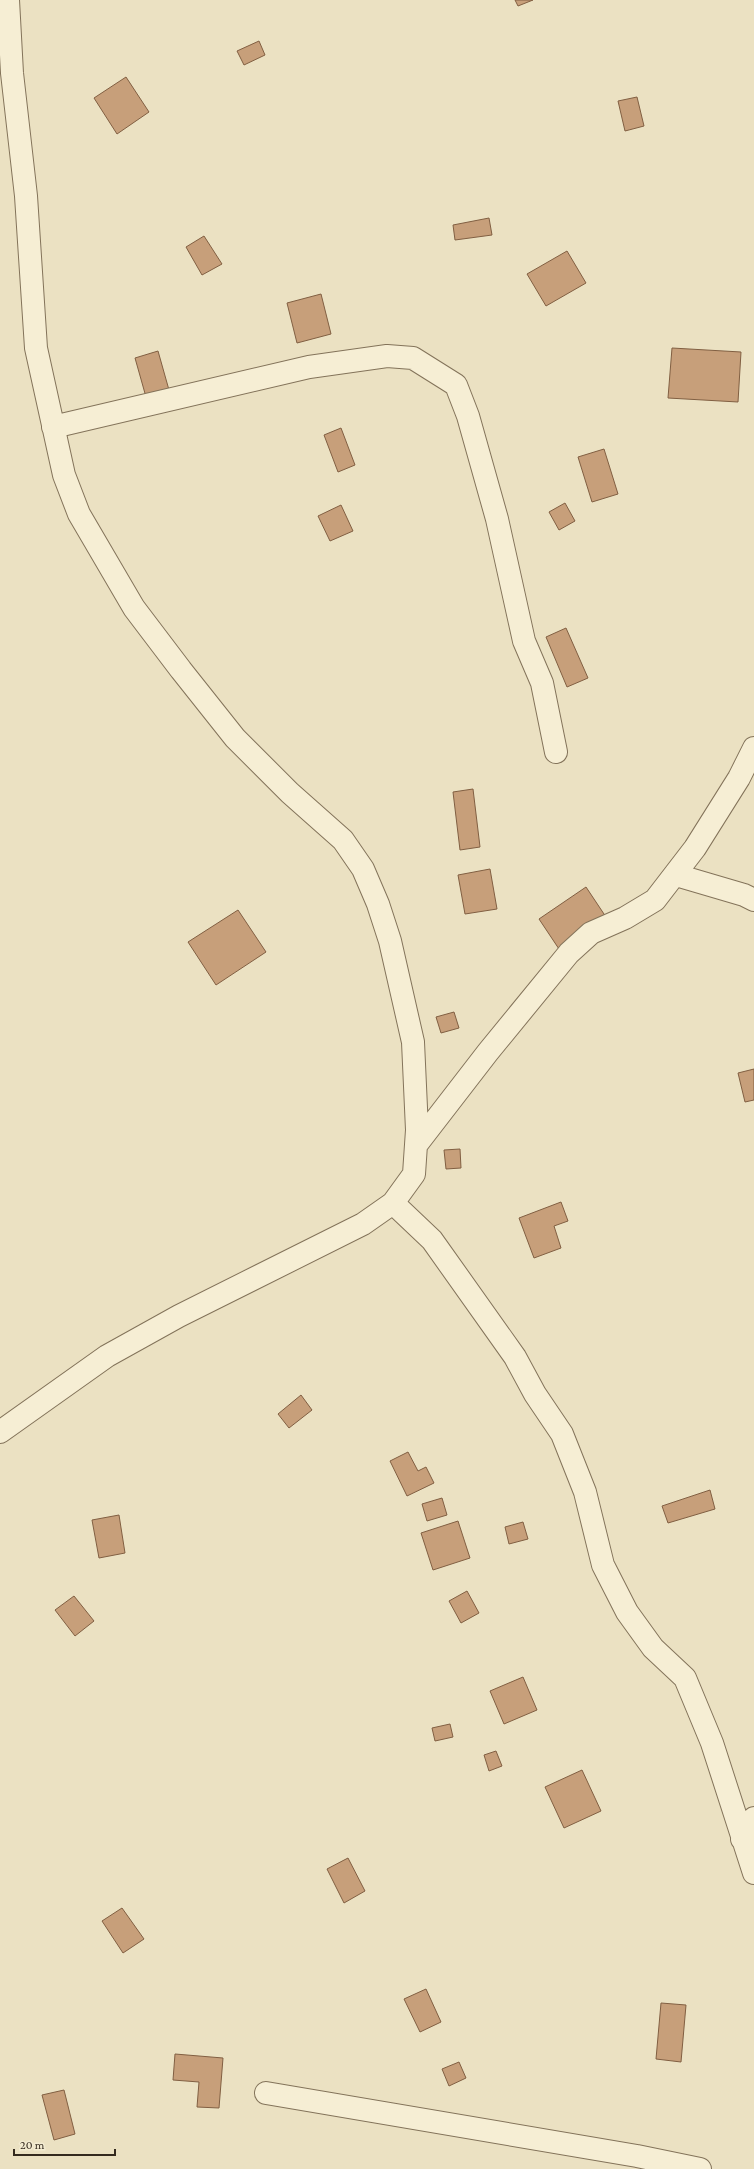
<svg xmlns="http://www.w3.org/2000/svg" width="754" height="2169" viewBox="0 0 754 2169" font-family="'Crimson Pro',serif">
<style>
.building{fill:#c79f7a;stroke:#815f42}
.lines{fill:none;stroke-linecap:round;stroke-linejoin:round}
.minor-casing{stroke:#83735a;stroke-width:24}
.minor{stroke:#f6eed4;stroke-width:22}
</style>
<rect width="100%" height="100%" fill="#ebe1c2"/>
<path class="building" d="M515,0h18l-15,6z
M259,41l6,14 -21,10 -7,-14z
M126,77l23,35 -32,22 -23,-36z
M637,97l7,29 -19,5 -7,-30z
M489,218l3,17 -37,5 -2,-15z
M204,236l18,28 -20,11 -16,-28z
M567,251l19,32 -40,23 -19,-32z
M321,294l10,40 -34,9 -10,-40z
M672,348l69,4 -3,50 -70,-4z
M158,351l11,39 -23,7 -11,-39z
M341,428l14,37 -17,7 -14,-37z
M604,449l14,45 -26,8 -14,-45z
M565,503l10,18 -16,9 -10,-18z
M341,505l12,26 -23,10 -12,-25z
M566,628l22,50 -21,9 -21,-50z
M473,789l7,58 -20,3 -7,-58z
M490,869l7,40 -32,5 -7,-39z
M586,887l20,30 -47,32 -20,-30z
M238,910l28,42 -50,33 -28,-43z
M454,1012l5,16 -18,5 -5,-16z
M754,1069v31l-9,2 -7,-29z
M460,1149l1,19 -15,1 -2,-19z
M561,1202l7,19 -14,5 7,22 -27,10 -15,-40z
M301,1395l11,15 -23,18 -11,-14z
M408,1452l10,19 8,-4 8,16 -27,13 -17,-35z
M710,1490l5,19 -47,14 -6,-17z
M442,1498l5,17 -20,6 -5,-17z
M119,1515l6,38 -26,5 -7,-38z
M458,1521l12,37 -37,12 -12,-37z
M523,1522l5,17 -19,5 -4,-17z
M467,1591l12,22 -18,10 -12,-22z
M74,1596l20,25 -19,15 -20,-26z
M523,1677l14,33 -33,14 -14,-33z
M450,1724l3,13 -18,4 -3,-13z
M496,1751l6,15 -13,5 -5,-16z
M582,1770l19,41 -37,17 -19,-41z
M348,1858l17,33 -21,12 -17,-34z
M122,1908l22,31 -21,14 -21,-32z
M426,1989l15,33 -21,10 -16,-33z
M661,2003l25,2 -5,57 -25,-3z
M175,2054l48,4 -4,50 -22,-1 2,-25 -26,-2z
M459,2062l7,16 -17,8 -7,-17z
M64,2090l11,44 -21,6 -12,-45z"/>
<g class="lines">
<defs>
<path id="minor" d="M53,427l256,-60 78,-11 26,2 43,27 12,31 29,103 27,122 18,42 14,69
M676,875l68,20 10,5
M417,1144l71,-92 81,-99 22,-20 34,-15 30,-18 40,-52 44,-70 15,-30
M393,1203l39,37 83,117 20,37 27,40 23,58 18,73 24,47 26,36 32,30 27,65 42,130
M0,1432l107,-76 72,-40 184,-92 30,-21 21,-29 3,-44 -4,-88 -23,-101 -12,-37 -15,-35 -20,-29 -53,-47 -55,-55 -54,-68 -47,-62 -55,-94 -15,-39 -28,-127 -10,-152 -14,-123 -4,-73
M742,1839l12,-21
M266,2093l371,63 63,13"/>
</defs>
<use href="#minor" class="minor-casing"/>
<use href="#minor" class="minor"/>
</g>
<path d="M14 2149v6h101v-6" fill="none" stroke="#342a1e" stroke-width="2"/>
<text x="20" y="2149" font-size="12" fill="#342a1e" stroke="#f3ebd1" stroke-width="3" paint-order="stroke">20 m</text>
</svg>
